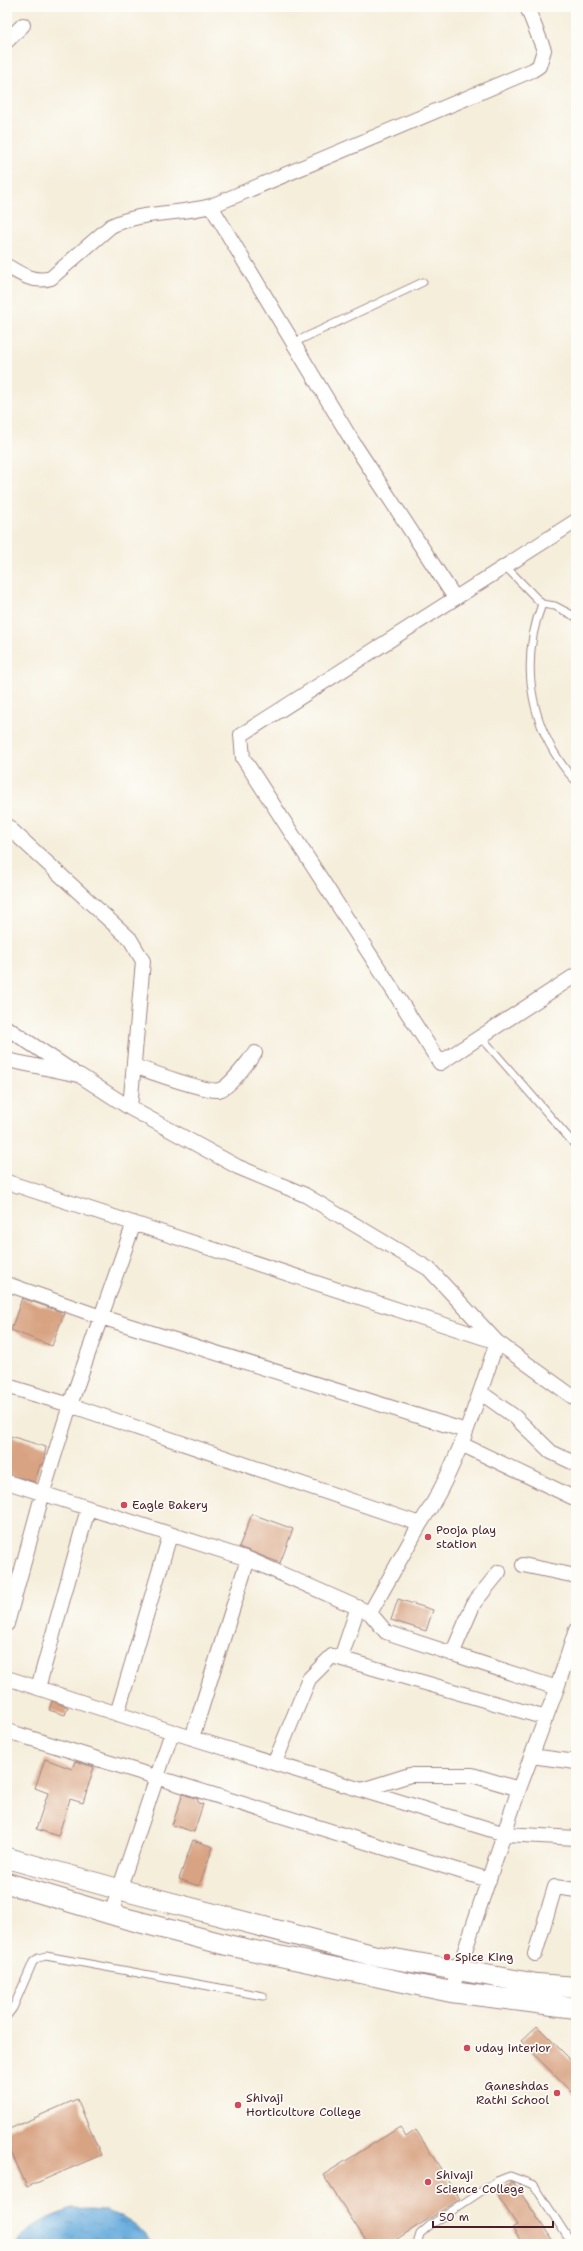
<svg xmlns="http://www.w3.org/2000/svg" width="583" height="2251" viewBox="0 0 583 2251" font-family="'Shantell Sans',sans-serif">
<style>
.water{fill:url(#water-ripples);stroke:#586684}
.building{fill:#d8a382}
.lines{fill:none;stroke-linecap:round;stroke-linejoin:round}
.lane-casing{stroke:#a08683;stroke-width:9}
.street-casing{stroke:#a08683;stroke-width:16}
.secondary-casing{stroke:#a08683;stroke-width:22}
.lane{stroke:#fff;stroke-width:7}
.street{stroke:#fff;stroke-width:14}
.secondary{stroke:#fff;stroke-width:20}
.poi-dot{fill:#d1495b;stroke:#fdfcf7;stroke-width:1.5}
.labels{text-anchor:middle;stroke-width:3.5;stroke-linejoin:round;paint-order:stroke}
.poi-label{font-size:12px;fill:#4a1f2b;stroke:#fdfcf7;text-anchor:start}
</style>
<defs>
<pattern id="water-ripples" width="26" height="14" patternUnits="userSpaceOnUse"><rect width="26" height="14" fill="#67acdd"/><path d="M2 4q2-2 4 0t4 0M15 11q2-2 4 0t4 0" fill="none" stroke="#578bb3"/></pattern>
</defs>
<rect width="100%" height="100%" fill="#fdfcf7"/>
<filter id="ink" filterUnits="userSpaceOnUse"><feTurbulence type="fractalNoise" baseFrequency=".025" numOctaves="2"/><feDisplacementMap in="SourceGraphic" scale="8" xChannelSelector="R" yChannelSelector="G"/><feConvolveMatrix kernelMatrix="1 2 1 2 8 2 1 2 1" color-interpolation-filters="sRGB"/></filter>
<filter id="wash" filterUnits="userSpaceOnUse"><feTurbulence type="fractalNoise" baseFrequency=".012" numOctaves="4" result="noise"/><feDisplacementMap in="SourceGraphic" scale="16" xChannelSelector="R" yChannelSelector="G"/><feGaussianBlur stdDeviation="0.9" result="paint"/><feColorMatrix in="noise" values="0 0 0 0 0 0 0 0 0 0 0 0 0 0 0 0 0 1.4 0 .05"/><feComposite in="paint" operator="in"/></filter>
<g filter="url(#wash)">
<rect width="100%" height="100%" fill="#f5eedb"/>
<path class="water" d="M73,2209c9,1 19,-1 28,1 19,4 41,17 52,34h-137c15,-20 34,-28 57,-35z"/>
<g id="blocks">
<path class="building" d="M22,1298l42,15 -12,33 -41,-16z
M7,1435l39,12 -3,17 -3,1 -5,17 -28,-8z
M252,1514l41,15 -13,34 -41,-16z
M398,1599l35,11 -7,21 -35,-11z
M52,1701l16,6 -3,8 -16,-5z
M45,1759l27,10 3,-8 19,6 -11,36 -13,-4 -12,37 -22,-7 12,-36 -13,-5z
M183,1794l15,5v4l5,1 -9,28 -22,-7z
M193,1840l20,7 -14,39 -20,-7z
M537,2026l39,39v32l-55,-56z
M77,2099l24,56 -74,32 -20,-44v-13z
M400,2127l6,10 10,-7 44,69 -71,45h-21l-45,-69z
M512,2182l2,1 41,61h-32l-11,-16 5,-3 -21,-32z"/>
</g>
</g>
<g filter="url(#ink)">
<use href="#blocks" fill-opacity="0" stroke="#a08683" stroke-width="1"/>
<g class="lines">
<defs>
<path id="lane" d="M293,343l130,-61
M505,566l37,38 13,2 21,11
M542,604c-19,49 -15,103 12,148 6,10 13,21 22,29
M481,1037l95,109
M7,2016l6,-8 20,-46 5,-4 8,-2 217,40
M417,2244l3,-10 9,-8 68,-45 13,-5 24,9 38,59"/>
<path id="street" d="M7,41l16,-16
M211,206l143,238 101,154
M7,266c15,9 27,17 44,12l60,-52c30,-15 67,-11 100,-20l322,-136 6,-4 5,-16 -17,-43
M576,521l-335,214 2,23 197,305 136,-88
M7,826l123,113 13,22 -13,147
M7,1028l65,43
M7,1060l72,15 51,33 108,59 67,28 124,74 68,73 79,57
M134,1066c14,5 75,27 85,24 12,-3 28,-28 36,-37
M7,1182l490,160c-21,61 -40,128 -77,182l-350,-119 -63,-19
M7,1284l94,33 365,114
M480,1392l35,25 36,35 25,12
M461,1444l115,55
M7,1482l241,77 122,54 16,19 171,56
M523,1565l53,11
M370,1613l50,-89
M7,1624l36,-132 27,-87 64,-182
M452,1654l22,-51 25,-31
M341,1658l17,-51
M7,1678l185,60 313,96 71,4
M38,1688l50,-179
M117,1714l53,-179
M7,1731l482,149
M192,1738l56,-179
M531,1756l45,6
M275,1762l34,-83 23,-23 214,62
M362,1790l48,-15h62l47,14
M111,1914l61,-182
M535,1954l20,-67 21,3
M451,1992l68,-203 38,-101 19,-58"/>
<path id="secondary" d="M7,1858l111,31 254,66 165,29 39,3
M7,1883l117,35 103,27 224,47 125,16"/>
</defs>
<use href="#lane" class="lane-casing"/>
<use href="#street" class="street-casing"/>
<use href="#secondary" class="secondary-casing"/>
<use href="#lane" class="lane"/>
<use href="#street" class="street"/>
<use href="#secondary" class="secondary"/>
</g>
</g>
<g class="poi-dot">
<circle cx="124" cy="1505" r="4"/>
<circle cx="428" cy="1537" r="4"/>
<circle cx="447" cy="1957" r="4"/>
<circle cx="467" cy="2048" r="4"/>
<circle cx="557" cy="2093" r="4"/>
<circle cx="238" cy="2105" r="4"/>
<circle cx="428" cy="2182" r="4"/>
</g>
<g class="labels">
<g class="poi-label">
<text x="132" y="1509">Eagle Bakery</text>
<text x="436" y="1534">Pooja play<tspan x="436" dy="14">station</tspan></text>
<text x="455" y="1961">Spice King</text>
<text x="475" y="2052">uday interior</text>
<text x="549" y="2090" text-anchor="end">Ganeshdas<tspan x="549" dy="14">Rathi School</tspan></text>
<text x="246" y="2102">Shivaji<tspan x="246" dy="14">Horticulture College</tspan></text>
<text x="436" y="2179">Shivaji<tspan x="436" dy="14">Science College</tspan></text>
</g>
</g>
<rect width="583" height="2251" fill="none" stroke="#fdfcf7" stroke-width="24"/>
<path d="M433 2221v6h120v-6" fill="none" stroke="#4a1f2b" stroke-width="2"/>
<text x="439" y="2221" font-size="12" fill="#4a1f2b" stroke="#fdfcf7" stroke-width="3" paint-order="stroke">50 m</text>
</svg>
